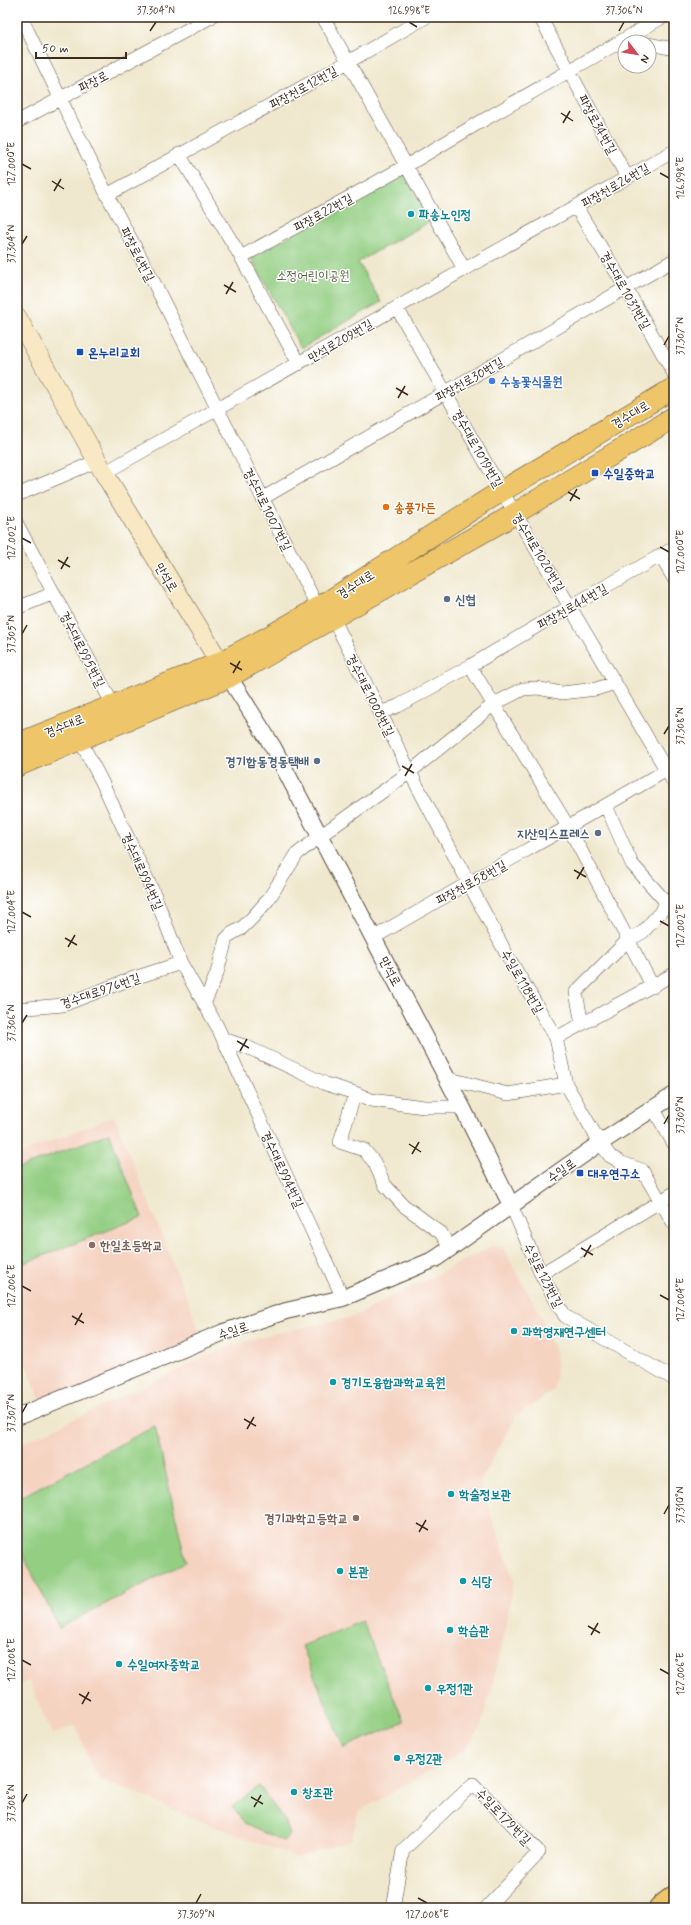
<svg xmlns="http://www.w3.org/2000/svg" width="691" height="1925" viewBox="0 0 691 1925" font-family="Mynerve,'Poor Story',sans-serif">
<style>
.built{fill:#f5d3c1}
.green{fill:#93ce82;stroke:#677c50}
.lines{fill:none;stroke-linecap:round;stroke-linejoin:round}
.minor-casing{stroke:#564638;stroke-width:14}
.tertiary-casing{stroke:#564638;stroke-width:18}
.secondary-casing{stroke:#564638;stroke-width:20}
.primary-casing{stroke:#564638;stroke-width:22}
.motorway-casing{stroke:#564638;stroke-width:24}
.minor{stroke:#fff;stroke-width:13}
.tertiary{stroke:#fff;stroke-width:16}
.secondary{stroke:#f8e8c3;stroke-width:19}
.primary{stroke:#eec569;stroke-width:21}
.motorway{stroke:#eec569;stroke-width:22}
.ticks{fill:none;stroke:#3b2a1e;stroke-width:1.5}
.culture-dot{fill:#0f9aa8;stroke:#fff;stroke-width:1.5}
.transit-dot{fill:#1a4fb4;stroke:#fff;stroke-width:1.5}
.shop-dot{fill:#3f7fe0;stroke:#fff;stroke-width:1.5}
.food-dot{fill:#e8710a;stroke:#fff;stroke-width:1.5}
.service-dot{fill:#5c6f8a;stroke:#fff;stroke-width:1.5}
.education-dot{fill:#8d6e63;stroke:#fff;stroke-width:1.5}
.labels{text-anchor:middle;stroke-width:3;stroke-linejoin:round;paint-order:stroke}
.street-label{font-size:13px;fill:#3b2a1e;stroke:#fff}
.culture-label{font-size:13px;font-weight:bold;fill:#0d838f;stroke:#fff;text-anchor:start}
.park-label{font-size:13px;fill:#555b3c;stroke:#fff}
.transit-label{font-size:13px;font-weight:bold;fill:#164399;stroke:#fff;text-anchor:start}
.shop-label{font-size:13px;font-weight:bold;fill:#366cbe;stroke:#fff;text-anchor:start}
.food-label{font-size:13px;font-weight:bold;fill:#c56008;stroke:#fff;text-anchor:start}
.service-label{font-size:13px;font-weight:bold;fill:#4e5e75;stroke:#fff;text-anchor:end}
.education-label{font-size:13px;font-weight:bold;fill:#785e54;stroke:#fff;text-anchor:start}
.neatline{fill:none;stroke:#3b2a1e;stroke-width:1.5}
.ticks-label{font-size:10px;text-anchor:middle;fill:#3b2a1e}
</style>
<rect width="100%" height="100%" fill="#fff"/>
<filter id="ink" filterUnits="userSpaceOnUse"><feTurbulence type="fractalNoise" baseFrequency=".025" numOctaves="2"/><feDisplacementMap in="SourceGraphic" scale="8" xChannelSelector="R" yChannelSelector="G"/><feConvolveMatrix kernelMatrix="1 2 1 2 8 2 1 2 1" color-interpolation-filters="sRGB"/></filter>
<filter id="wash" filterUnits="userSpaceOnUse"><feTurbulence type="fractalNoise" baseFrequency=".012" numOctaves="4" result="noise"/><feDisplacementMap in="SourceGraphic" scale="16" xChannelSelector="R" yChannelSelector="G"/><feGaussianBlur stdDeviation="0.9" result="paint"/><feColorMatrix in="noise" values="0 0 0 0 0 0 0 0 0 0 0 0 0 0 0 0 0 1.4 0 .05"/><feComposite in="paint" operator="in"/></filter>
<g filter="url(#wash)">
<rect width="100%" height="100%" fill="#f0e8ce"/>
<path class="built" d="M114,1116l88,220 -159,70 -26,-62v-189z
M492,1246l11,2 38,68 16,39 -3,35 -39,27 -35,66 34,98 -16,82 -17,63 -17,25 -106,61 -6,28 -55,18 -112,-43 -48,-22 -35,-13 -9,-11 -18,-44 -23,10 -23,-54 -12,4v-239l210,-99 45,-13 81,-17z"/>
<path class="green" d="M402,171l29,50 -73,41 23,40 -80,46 -50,-90z
M109,1133l33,84 -125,49v-97z
M155,1426l31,136 -127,66 -42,-85v-44z
M362,1621l42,101 -60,26 -42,-102z
M259,1786l26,35 5,14 -7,6 -37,-16 -14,-18z"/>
</g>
<g filter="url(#ink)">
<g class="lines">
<defs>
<path id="minor" d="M21,17l86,178 40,74 171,339
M323,17l141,252
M540,17l87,160
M649,44l25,5
M17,122l194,-105
M179,154l62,103 58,107
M107,195l241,-133 78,-45
M576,207l50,81 48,86
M241,257l165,-91 69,-41 188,-108
M397,308l113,197 164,278
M104,473l570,-322
M17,495l80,-34
M263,498l411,-238
M17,524l96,181
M660,555l14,24
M17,608l37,-15
M333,618l82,164 92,173 49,83 10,46 34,59 10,13 12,7 20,7 32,54
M470,666l99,162 84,159
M380,713l18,-7 72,-40 101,-60 103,-58
M80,740l22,42 53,114 26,67 36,63 126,272
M606,806l26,58 34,38
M373,938c99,-58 200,-113 299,-171
M205,1002l12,-29 9,-34 5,-5 11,-6 11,-11 15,-17 29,-46 23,-18 90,-64 84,-68 29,-15 14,-1 25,5 34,-4 19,-6
M17,1009l46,-4 68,-26 50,-16
M582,1024l-6,-32 51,-51 16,-9 20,-23 3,-7 8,-4
M556,1038l118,-64
M223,1039l24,8 79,37 29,9 16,7 53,7h38
M446,1078l62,16 58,-10
M355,1093l-15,49 24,8 10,12 11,23 18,20 38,28 9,15
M653,1108l21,36
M511,1205l30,69 24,42 109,63
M541,1274l133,-81
M393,1908l10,-58 70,-66 66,68 -53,56"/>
<path id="tertiary" d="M229,677l44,70 189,360 49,98
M17,1417l207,-85 62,-21 57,-13 92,-39 165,-116 74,-48"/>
<path id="secondary" d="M17,317l87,156 124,203"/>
<path id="primary" d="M17,744l202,-81 49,-26 50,-29 169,-108 187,-112
M17,766l212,-89 272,-155 173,-105"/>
<path id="motorway" d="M660,1908l14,-11"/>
</defs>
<use href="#minor" class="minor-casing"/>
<use href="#tertiary" class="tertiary-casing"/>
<use href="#secondary" class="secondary-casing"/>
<use href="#primary" class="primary-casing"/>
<use href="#motorway" class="motorway-casing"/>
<use href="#minor" class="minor"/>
<use href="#tertiary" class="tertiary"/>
<use href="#secondary" class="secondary"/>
<use href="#primary" class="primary"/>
<use href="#motorway" class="motorway"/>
</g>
</g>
<path class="ticks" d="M409,22l8,5M150,31l6,-9M619,31l5,-9M561,113l12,8M563,123l7,-12M22,164l9,5M660,173l9,5M52,181l12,8M54,191l7,-12M22,244l5,-8M224,285l12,7M226,294l7,-12M664,345l5,-9M396,388l12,7M398,398l7,-12M568,492l12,7M570,501l7,-12M22,538l9,5M660,547l9,5M58,560l12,7M61,569l7,-12M22,634l5,-9M230,663l12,7M233,673l7,-12M664,734l5,-8M402,766l12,7M405,776l7,-12M574,870l12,7M577,879l7,-12M22,912l9,5M660,921l9,5M65,938l12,7M68,947l7,-12M22,1023l5,-8M237,1041l12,7M240,1051l7,-12M664,1124l5,-9M409,1144l12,8M412,1154l7,-12M581,1248l12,7M584,1257l7,-12M22,1286l9,5M660,1295l9,5M72,1316l12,7M75,1325l7,-12M22,1413l5,-9M244,1419l12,7M247,1429l7,-12M664,1514l5,-9M416,1523l12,7M419,1532l7,-12M588,1626l12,7M591,1635l7,-12M22,1660l9,5M660,1669l9,5M79,1694l12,7M82,1704l7,-12M251,1797l12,7M22,1803l5,-9M254,1807l7,-12M418,1898l9,5M196,1903l5,-9"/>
<g class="culture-dot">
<circle cx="411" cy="214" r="4"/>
<circle cx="514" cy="1331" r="4"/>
<circle cx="333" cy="1382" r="4"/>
<circle cx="451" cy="1494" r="4"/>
<circle cx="340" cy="1571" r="4"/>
<circle cx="463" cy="1581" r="4"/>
<circle cx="450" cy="1630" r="4"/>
<circle cx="119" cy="1664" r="4"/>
<circle cx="428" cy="1688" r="4"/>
<circle cx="397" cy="1758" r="4"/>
<circle cx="294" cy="1792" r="4"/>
</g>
<g class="transit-dot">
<rect x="76" y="348" width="8" height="8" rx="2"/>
<rect x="591" y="469" width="8" height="8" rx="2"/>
<rect x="576" y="1169" width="8" height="8" rx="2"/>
</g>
<circle class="shop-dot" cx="492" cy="381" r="4"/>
<circle class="food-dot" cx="386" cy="507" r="4"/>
<g class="service-dot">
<circle cx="447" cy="599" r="4"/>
<circle cx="317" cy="761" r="4"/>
<circle cx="598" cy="833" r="4"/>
</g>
<g class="education-dot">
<circle cx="92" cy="1245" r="4"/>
<circle cx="356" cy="1518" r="4"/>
</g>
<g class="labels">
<g class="street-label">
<text transform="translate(93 81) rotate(-28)" y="5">파장로</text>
<text transform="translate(303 87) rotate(-29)" y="5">파장천로12번길</text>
<text transform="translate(598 124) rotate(61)" y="5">파장로34번길</text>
<text transform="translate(615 185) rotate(-30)" y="5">파장천로26번길</text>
<text transform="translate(323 212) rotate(-29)" y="5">파장로22번길</text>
<text transform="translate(138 254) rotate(62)" y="5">파장로6번길</text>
<text transform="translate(626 290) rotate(60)" y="5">경수대로1031번길</text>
<text transform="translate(340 340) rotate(-30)" y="5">만석로209번길</text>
<text transform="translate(469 379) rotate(-30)" y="5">파장천로30번길</text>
<text transform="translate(630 414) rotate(-31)" y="5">경수대로</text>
<text transform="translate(478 448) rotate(60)" y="5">경수대로1019번길</text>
<text transform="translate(268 509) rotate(63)" y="5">경수대로1007번길</text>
<text transform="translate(539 552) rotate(59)" y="5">경수대로1020번길</text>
<text transform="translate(167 577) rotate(59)" y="5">만석로</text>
<text transform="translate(355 584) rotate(-33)" y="5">경수대로</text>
<text transform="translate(572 606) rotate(-30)" y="5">파장천로44번길</text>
<text transform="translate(83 649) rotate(63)" y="5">경수대로995번길</text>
<text transform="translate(371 695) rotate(63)" y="5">경수대로1008번길</text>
<text transform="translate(64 725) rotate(-22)" y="5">경수대로</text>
<text transform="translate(143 871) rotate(66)" y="5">경수대로994번길</text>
<text transform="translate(471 882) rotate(-29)" y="5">파장천로58번길</text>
<text transform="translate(391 971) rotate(62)" y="5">만석로</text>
<text transform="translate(523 981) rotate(60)" y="5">수일로118번길</text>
<text transform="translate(100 990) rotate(-19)" y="5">경수대로976번길</text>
<text transform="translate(283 1169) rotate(65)" y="5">경수대로994번길</text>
<text transform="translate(561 1170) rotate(-35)" y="5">수일로</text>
<text transform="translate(544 1275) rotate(63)" y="5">수일로123번길</text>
<text transform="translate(233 1330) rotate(-19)" y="5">수일로</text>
<text transform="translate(504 1816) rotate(46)" y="5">수일로179번길</text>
</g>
<g class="culture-label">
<text x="419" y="219">파송노인정</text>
<text x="522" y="1336">과학영재연구센터</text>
<text x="341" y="1387">경기도융합과학교육원</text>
<text x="459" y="1499">학술정보관</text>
<text x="348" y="1576">본관</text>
<text x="471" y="1586">식당</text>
<text x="458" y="1635">학습관</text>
<text x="127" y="1669">수일여자중학교</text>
<text x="436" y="1693">우정1관</text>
<text x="405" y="1763">우정2관</text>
<text x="302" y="1797">창조관</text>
</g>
<g class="park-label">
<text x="313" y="280">소정어린이공원</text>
</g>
<g class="transit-label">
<text x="88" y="357">온누리교회</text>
<text x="603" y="478">수일중학교</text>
<text x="588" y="1178">대우연구소</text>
</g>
<g class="shop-label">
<text x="500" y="386">수농꽃식물원</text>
</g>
<g class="food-label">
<text x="394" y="512">송풍가든</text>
</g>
<g class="service-label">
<text x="455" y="604" text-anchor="start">신협</text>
<text x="309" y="766">경기합동경동택배</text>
<text x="590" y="838">지산익스프레스</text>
</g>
<g class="education-label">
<text x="100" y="1250">한일초등학교</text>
<text x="348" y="1523" text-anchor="end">경기과학고등학교</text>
</g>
</g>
<rect width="691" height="1925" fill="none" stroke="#fff" stroke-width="44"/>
<g transform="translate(637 54) rotate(121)"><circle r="19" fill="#ffffff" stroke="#b1aaa5"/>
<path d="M0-3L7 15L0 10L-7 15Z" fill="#d1495b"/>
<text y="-6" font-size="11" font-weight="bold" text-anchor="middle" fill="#3b2a1e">N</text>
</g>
<path d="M36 52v6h90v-6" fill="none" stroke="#3b2a1e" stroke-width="2"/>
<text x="42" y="52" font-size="12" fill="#3b2a1e" stroke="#ffffff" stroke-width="3" paint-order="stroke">50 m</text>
<rect x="22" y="22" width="647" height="1881" class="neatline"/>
<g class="ticks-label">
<text x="156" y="14">37.304°N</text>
<text x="409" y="14">126.998°E</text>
<text x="624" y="14">37.306°N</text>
<text transform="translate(11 164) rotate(-90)" y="4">127.000°E</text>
<text transform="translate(680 178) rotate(-90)" y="4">126.998°E</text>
<text transform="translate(11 244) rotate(-90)" y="4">37.304°N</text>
<text transform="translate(680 336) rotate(-90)" y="4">37.307°N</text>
<text transform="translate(11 538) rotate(-90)" y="4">127.002°E</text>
<text transform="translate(680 552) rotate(-90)" y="4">127.000°E</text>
<text transform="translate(11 634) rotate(-90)" y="4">37.305°N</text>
<text transform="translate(680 726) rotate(-90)" y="4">37.308°N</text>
<text transform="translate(11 912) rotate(-90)" y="4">127.004°E</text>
<text transform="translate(680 926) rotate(-90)" y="4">127.002°E</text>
<text transform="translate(11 1023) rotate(-90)" y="4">37.306°N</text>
<text transform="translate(680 1115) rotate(-90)" y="4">37.309°N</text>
<text transform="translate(11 1286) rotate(-90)" y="4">127.006°E</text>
<text transform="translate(680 1300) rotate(-90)" y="4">127.004°E</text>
<text transform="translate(11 1413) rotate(-90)" y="4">37.307°N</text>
<text transform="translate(680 1505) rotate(-90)" y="4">37.310°N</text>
<text transform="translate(11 1660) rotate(-90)" y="4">127.008°E</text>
<text transform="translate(680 1674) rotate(-90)" y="4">127.006°E</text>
<text transform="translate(11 1803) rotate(-90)" y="4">37.308°N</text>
<text x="196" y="1918">37.309°N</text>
<text x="427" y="1918">127.008°E</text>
</g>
</svg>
